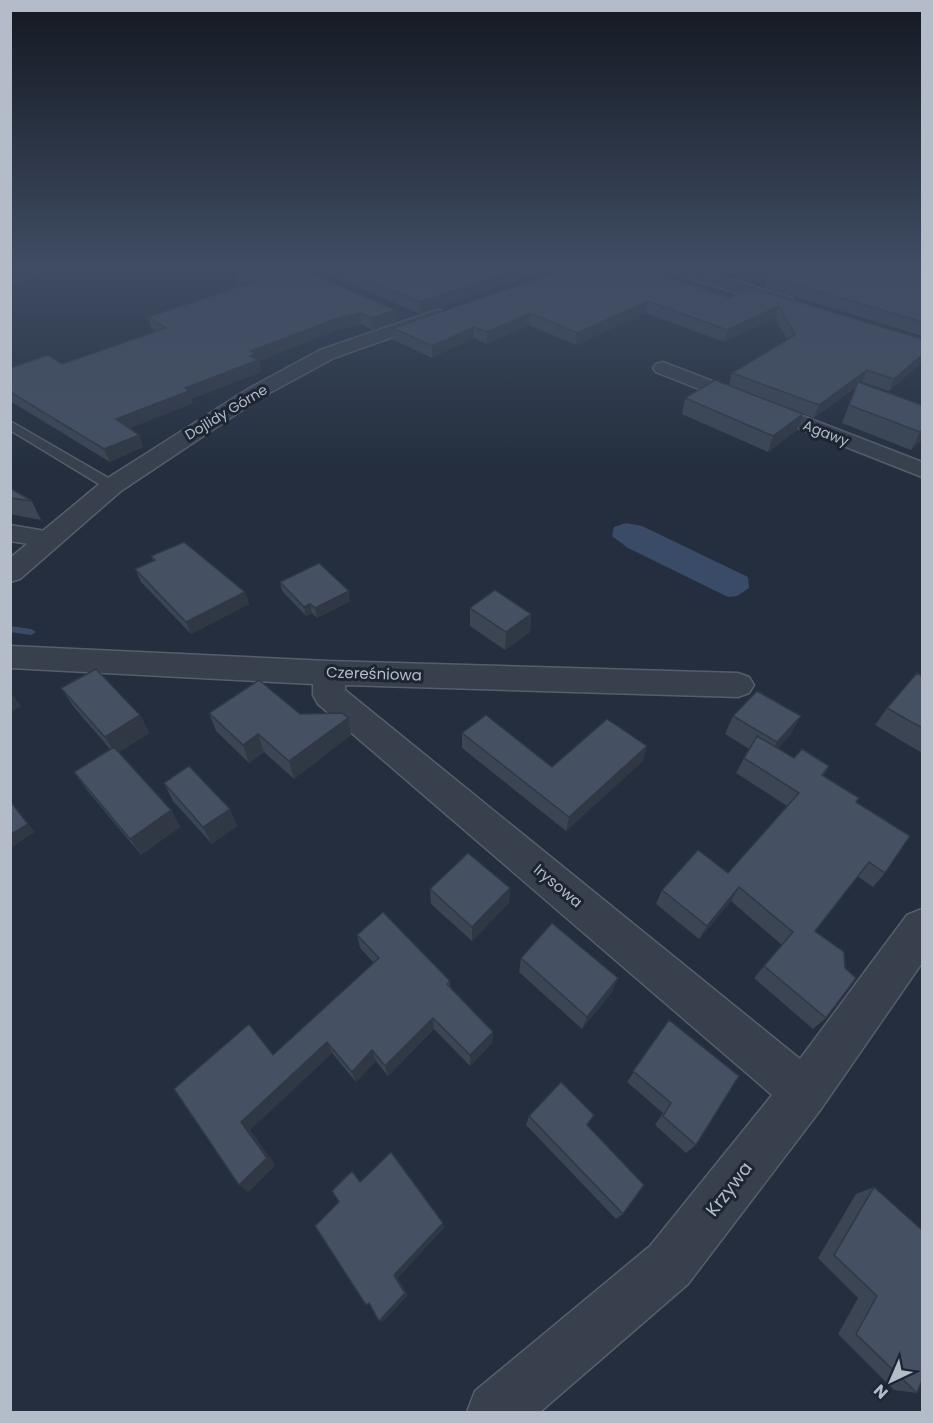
<svg xmlns="http://www.w3.org/2000/svg" width="933" height="1423" viewBox="0 0 933 1423" font-family="Poppins,sans-serif">
<style>
.water{fill:#394b67}
.lines{fill:none;stroke-linecap:round;stroke-linejoin:round}
.stream{fill:#394b67;fill-rule:evenodd}
.service-casing{stroke:#565e6c;stroke-width:3}
.minor-casing{stroke:#565e6c;stroke-width:3}
.tertiary-casing{stroke:#565e6c;stroke-width:3}
.service{fill:#38404e;fill-rule:evenodd}
.minor{fill:#38404e;fill-rule:evenodd}
.tertiary{fill:#38404e;fill-rule:evenodd}
.wall{fill:#3b4554}
.shaded-wall{fill:#303845}
.building{fill:#455062;stroke:#303845;stroke-width:1.5}
.labels{text-anchor:middle;stroke-width:6;stroke-linejoin:round;paint-order:stroke}
.far-street-label{font-size:14px;fill:#b4bbc9;stroke:#1d2533}
.street-label{font-size:15px;fill:#b4bbc9;stroke:#1d2533}
.near-street-label{font-size:18px;fill:#b4bbc9;stroke:#1d2533}
</style>
<rect width="100%" height="100%" fill="#242e3e"/>
<path class="water" d="M626,523l16,3 106,51 1,11 -12,8 -9,1 -100,-49 -16,-12 2,-9z"/>
<g class="lines">
<path class="stream" d="M43,269h8l-41,16v-4z
M10,626l21,3 5,3 -5,3 -21,-3z"/>
<defs>
<path id="service" d="M10,421l107,62 2,3 -2,3h-10l-97,-59z"/>
<path id="minor" d="M663,362l259,100v15l-266,-105 -3,-4 3,-4z
M10,525l47,8 4,6 -4,6 -9,2 -38,-6z
M10,646l318,15 410,12 11,4 5,8 -5,8 -11,4 -393,-12v5l455,369 107,-144 15,-6v54l-101,146 -133,175 -148,128h-73l8,-21 175,-145 122,-151 -454,-391 -5,-9v-11l-303,-16z"/>
<path id="tertiary" d="M671,269h25l96,29 3,4 -3,4h-12l-107,-33z
M437,310l6,1 3,4 -3,4 -109,39 -72,39 -141,94 -101,88 -10,3v-24l93,-77 145,-92 72,-39z"/>
</defs>
<use href="#service" class="service-casing"/>
<use href="#minor" class="minor-casing"/>
<use href="#tertiary" class="tertiary-casing"/>
<use href="#service" class="service"/>
<use href="#minor" class="minor"/>
<use href="#tertiary" class="tertiary"/>
</g>
<path class="wall" d="M318,269h233l-131,45z
M922,269v67l-158,-49 3,-11z
M233,270l162,40 1,12 -23,8 -12,-6 -24,6 -78,31 2,11 -70,27 2,4 -64,25 10,7 4,12 -33,15 -100,-61v-33l52,-4 94,-33 -5,-3 -3,-11 96,-32 -8,-4z
M670,271l-8,4 68,23 19,-11 173,52v23l-33,29 -27,-9 -1,1 61,22v35l-11,10 -69,-27 14,-36 -42,31 -85,-33 3,-12 55,-33 -12,-22 -51,24 -78,-29 -70,32 -47,-20 -42,19 -13,-6 -42,20 -38,-18 -1,-12z
M685,398l112,32 -29,22 -86,-38z
M10,488l22,13 9,19 -31,-6z
M151,556l94,36 4,12 -58,30 -50,-52 -6,-13 18,-8z
M280,582l70,19 -33,17 -5,-5 -6,3 -24,-25z
M470,608l61,6 -1,18 -25,18 -35,-24z
M922,676v77l-47,-28 12,-17z
M61,688l79,27 9,18 -30,19 52,58 9,17 -39,28 -55,-66 -12,-17 36,-23 -37,-43z
M209,713l91,1 48,4 3,17 -57,44 -30,-27 -15,11 -33,-32z
M733,716l58,18 -13,14 16,10 35,8 -6,10 36,22 -3,4 29,71 -12,14 -16,-11 -42,55 11,87 -13,11 -59,-51 28,-33 -51,-44 -32,38 -43,-35 6,-14 66,-17 59,-67 -51,-33 8,-15 5,-9 -24,-15z
M462,733l90,34 91,-6 -77,70 -104,-83z
M164,783l73,43 -25,18 -39,-43z
M510,888l-1,15 -37,38 -41,-37 -1,-15z
M357,935l93,46v6l43,45 -1,11 -22,23 -36,-37 -46,47 -12,-15 -20,21 -24,-29 -82,77 25,35 -27,27 -74,-103 99,-34 101,-92 -14,-15z
M521,958l91,34 -30,37 -63,-57z
M669,1020l27,125 -10,8 -31,-28 8,-12 -36,-31z
M529,1116l59,10 35,88 -7,5 -90,-94z
M874,1187l43,206 -23,-3 -56,-56 20,-36 -40,-40 38,-64z"/>
<path class="shaded-wall" d="M519,269h32l-131,45v-12z
M652,269h18v2l-23,11 2,-11z
M648,301l-2,12 -70,32 1,-12z
M779,306l-4,12 -51,24 3,-12z
M395,310l1,12 -23,8 -1,-12z
M360,313l1,11 -24,6 -78,31 2,11 -70,27 2,4 -72,29 -5,-13 69,-31 66,-37 84,-32z
M530,313l-1,12 -42,19v-12z
M474,327v11l-42,20v-12z
M922,355v7l-33,29 5,-12z
M867,370l-5,12 -48,36 5,-13z
M803,414l-6,16 -29,22 5,-16z
M922,430v10l-11,10 9,-18z
M139,435l4,12 -33,15 -6,-13z
M349,591l1,10 -33,17 -2,-10z
M245,592l4,12 -58,30 -5,-12z
M310,604l2,9 -6,3 -2,-9z
M531,614l-1,18 -25,18 1,-18z
M10,691l11,15 -11,6z
M140,715l9,18 -34,21 -10,-17z
M801,716l-10,18 -24,26 10,-18z
M348,718l3,17 -57,44 -5,-18z
M258,734l6,18 -15,11 -6,-18z
M647,746l-4,15 -77,70 3,-14z
M10,800l25,32 -25,16z
M230,809l7,17 -25,18 -9,-17z
M171,810l9,17 -39,28 -11,-16z
M739,887l-8,14 -32,38 8,-13z
M510,888l-1,15 -37,38v-14z
M618,978l-6,14 -30,37 5,-12z
M433,1018l1,11 -46,47 -3,-10z
M493,1032l-1,11 -22,23v-11z
M327,1042l5,11 -82,77 25,35 -27,27 -9,-7 2,-63z
M372,1050l4,11 -20,21 -4,-10z
M443,1223l1,5 -46,50 10,17 -25,27 -4,-1 15,-46z"/>
<path class="building" d="M237,269h64l94,41 -23,8 -12,-5 -25,6 -84,32 4,3 -5,2 8,4 -73,28 4,3 -73,28 23,16 -35,14 -94,-57v-24l38,-13 14,9 104,-36 -18,-11 108,-36 -23,-11z
M342,269h177l-99,33z
M567,269h85l-3,2 81,27 19,-11 173,52v16l-28,24 -27,-9 -48,35 -87,-32 63,-38 -16,-29 -52,24 -79,-29 -71,32 -47,-20 -43,19 -13,-5 -42,19 -39,-18z
M780,269h142v53l-155,-46z
M715,380l88,34 -30,22 -88,-38z
M858,382l64,23v25l-2,2 -71,-27z
M10,488l22,13 -22,-3z
M184,542l61,50 -59,30 -51,-53 20,-9 -4,-4z
M319,563l30,28 -34,17 -5,-4 -6,3 -24,-25z
M495,590l36,24 -25,18 -36,-24z
M96,669l44,46 -35,22 -44,-49z
M917,673l5,3v52l-35,-20z
M259,680l41,34 42,-1 6,5 -59,43 -31,-27 -15,11 -34,-32z
M757,691l44,25 -24,26 -44,-26z
M486,715l66,52 55,-48 40,27 -78,71 -107,-84z
M757,736l37,22 8,-9 27,17 -7,9 37,23 -3,4 54,34 -25,37 -16,-11 -54,69 29,21 1,16 11,10 -30,40 -62,-52 29,-34 -54,-45 -32,39 -45,-36 36,-40 30,23 71,-80 -55,-35z
M114,747l57,63 -41,29 -56,-67z
M189,766l41,43 -27,18 -39,-44z
M10,801l18,23 -18,11z
M468,853l42,35 -38,39 -42,-38z
M383,912l67,69 -3,3 46,48 -23,23 -37,-37 -48,48 -13,-16 -20,22 -25,-30 -86,80 26,36 -28,27 -65,-96 75,-65 24,31 106,-97 -22,-23z
M552,923l66,55 -31,39 -66,-59z
M669,1020l70,56 -43,69 -33,-29 8,-13 -38,-32z
M561,1082l33,33 -7,10 57,60 -21,29 -94,-98z
M391,1152l52,71 -49,52 11,18 -26,28 -10,-18 -3,2 -51,-79 24,-24 -7,-11 20,-20 8,11z
M874,1187l48,43v150l-5,13 -61,-59 21,-38 -43,-41z"/>
<linearGradient id="sky" x2="0" y2="1"><stop stop-color="#141922"/><stop offset="0.57" stop-color="#3f4c63"/><stop offset="1" stop-color="#3f4c63" stop-opacity="0"/></linearGradient>
<rect width="933" height="468" fill="url(#sky)"/>
<g class="labels">
<g class="far-street-label">
<text transform="translate(226 412) rotate(-31)" y="5">Dojlidy Górne</text>
<text transform="translate(826 433) rotate(22)" y="5">Agawy</text>
</g>
<g class="street-label">
<text transform="translate(374 674) rotate(2)" y="5">Czereśniowa</text>
<text transform="translate(558 886) rotate(40)" y="5">Irysowa</text>
</g>
<g class="near-street-label">
<text transform="translate(729 1189) rotate(-52)" y="6">Krzywa</text>
</g>
</g>
<rect width="933" height="1423" fill="none" stroke="#b4bbc9" stroke-width="24"/>
<g transform="translate(891 1381) rotate(224)" stroke="#1d2533" stroke-width="4.5" paint-order="stroke">
<path d="M0-4.5L10 22L0 15L-10 22Z" fill="#b4bbc9"/>
<text y="-9" font-size="16" font-weight="bold" text-anchor="middle" fill="#b4bbc9">N</text>
</g>
</svg>
